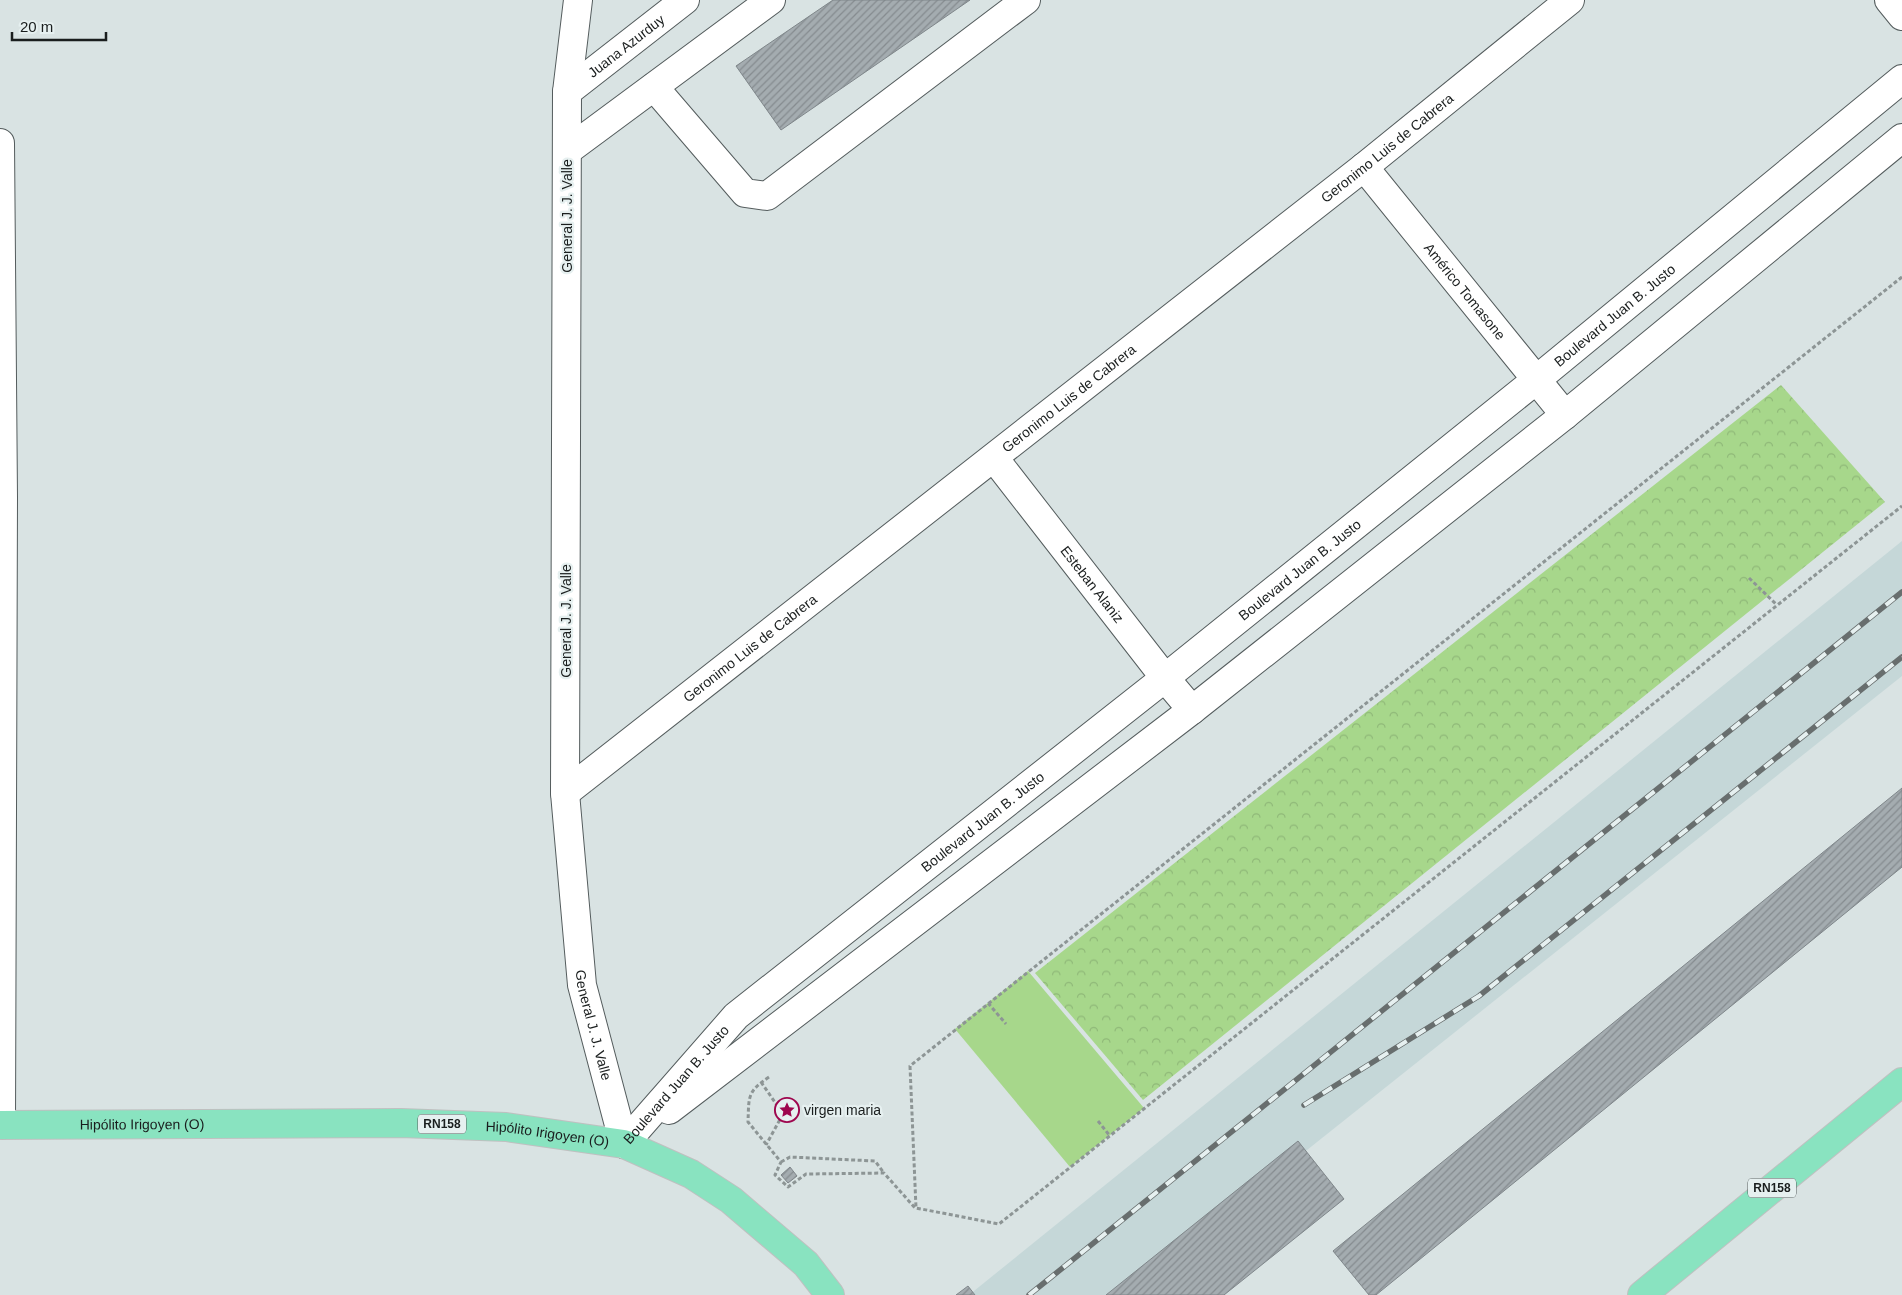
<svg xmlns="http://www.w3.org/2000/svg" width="1902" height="1295" viewBox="0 0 1902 1295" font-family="Helvetica,sans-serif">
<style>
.built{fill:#c5d7d8}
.forest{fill:url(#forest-crowns)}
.green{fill:#a7d78b}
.building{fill:url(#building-hatch);stroke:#7f868a}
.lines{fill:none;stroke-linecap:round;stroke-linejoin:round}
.minor-casing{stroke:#545c5d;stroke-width:30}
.highway-casing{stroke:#bfc0c0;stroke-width:30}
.path{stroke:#8d9595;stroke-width:3;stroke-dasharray:4 2.5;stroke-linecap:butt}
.minor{stroke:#fff;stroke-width:28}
.highway{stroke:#89e3c0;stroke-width:28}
.rail-casing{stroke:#686e6e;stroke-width:5.5}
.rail{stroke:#e6f0f0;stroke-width:4;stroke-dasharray:11;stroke-linecap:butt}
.labels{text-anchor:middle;stroke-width:4.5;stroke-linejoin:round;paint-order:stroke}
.shield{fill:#e6f0f0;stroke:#575d5d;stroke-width:1}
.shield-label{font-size:12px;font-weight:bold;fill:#1a1e1e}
.street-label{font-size:14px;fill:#1a1e1e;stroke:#e6f0f0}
.poi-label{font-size:14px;fill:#1a1e1e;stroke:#e6f0f0;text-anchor:start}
</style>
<defs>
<pattern id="forest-crowns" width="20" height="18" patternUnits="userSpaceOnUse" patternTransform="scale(1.25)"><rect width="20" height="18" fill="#a7d78b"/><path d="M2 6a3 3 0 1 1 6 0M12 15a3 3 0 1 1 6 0" fill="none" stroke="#8fb878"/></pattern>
<pattern id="building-hatch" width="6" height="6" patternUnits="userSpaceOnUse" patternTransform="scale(1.25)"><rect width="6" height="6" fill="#a4acb0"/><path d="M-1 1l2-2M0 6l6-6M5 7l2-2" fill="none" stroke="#858b8f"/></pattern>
</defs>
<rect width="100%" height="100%" fill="#d9e3e3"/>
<path class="built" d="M1902,541v135l-777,619h-156z"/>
<path class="forest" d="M1781,385l104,117 -742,598 -108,-127z"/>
<path class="green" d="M1028,971l116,137 -74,59 -115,-138z"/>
<path class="building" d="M833,0h137l-189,130 -45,-64z
M1902,788v79l-526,428h-7l-36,-44z
M1298,1141l46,58 -120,96h-118z
M790,1167l7,9 -9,7 -7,-8z
M968,1286l7,9h-19z"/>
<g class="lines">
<defs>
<g id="minor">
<path id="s1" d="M578,0l-11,92 -2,701 17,192 42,159"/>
<path d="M1889,0l13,16"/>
<path d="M654,87l91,106 22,3 259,-196"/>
<path id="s2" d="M567,92l118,-92"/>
<path d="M0,143l3,354 -2,628"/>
<path d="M567,151l204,-151"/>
<path id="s3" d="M1364,167l201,248"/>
<path id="s4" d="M994,458l171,220 27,32"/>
<path id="s5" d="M565,793l799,-626 206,-167"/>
<path d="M669,1110l523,-400 373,-295 337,-277"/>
<path id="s6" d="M624,1144l112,-128 429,-338 371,-298 366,-301"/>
</g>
<g id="highway">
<path id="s7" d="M0,1125l401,-2 105,4 118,17 67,30 40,26 75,64 24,31"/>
<path d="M1642,1295l260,-213"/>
</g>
</defs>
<use href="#minor" class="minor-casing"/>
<use href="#highway" class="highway-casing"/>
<path class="path" d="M1902,277l-992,789 6,142 83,16 903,-718
M1749,578l28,27
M988,1003l18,21
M769,1077c-22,15 -20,19 -21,45l33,40 -6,13 13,12 18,-13 78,-1 31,35
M761,1082l22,32 -17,31
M1098,1121l12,15
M781,1162l9,-5 85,4 9,12"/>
<use href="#minor" class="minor"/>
<use href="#highway" class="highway"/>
<defs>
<path id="rail" d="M1304,1105l175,-109 423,-339
M1029,1295l873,-703"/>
</defs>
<use href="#rail" class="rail-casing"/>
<use href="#rail" class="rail"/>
</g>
<defs>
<symbol id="sight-ring" viewBox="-11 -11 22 22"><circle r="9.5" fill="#e6f0f0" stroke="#9e064e" stroke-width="1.5"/><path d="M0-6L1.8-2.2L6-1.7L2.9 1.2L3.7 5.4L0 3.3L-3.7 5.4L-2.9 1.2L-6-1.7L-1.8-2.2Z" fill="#9e064e"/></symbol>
</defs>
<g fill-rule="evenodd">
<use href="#sight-ring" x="773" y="1096" width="28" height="28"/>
</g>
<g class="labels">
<g class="shield">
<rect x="418" y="1114.5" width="48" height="19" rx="4"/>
<rect x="1748" y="1178.5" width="48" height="19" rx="4"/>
</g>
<g class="shield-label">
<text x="442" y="1128">RN158</text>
<text x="1772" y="1192">RN158</text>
</g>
<g class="street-label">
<text dy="5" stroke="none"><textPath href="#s2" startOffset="75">Juana Azurduy</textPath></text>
<text dy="5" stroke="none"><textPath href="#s5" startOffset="1045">Geronimo Luis de Cabrera</textPath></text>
<text transform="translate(567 216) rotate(-90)" y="5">General J. J. Valle</text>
<text dy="5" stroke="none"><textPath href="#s3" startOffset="160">Américo Tomasone</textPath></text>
<text dy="5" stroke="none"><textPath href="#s6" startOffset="1294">Boulevard Juan B. Justo</textPath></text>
<text dy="5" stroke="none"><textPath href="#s5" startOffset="640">Geronimo Luis de Cabrera</textPath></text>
<text dy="5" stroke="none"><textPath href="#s6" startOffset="889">Boulevard Juan B. Justo</textPath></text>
<text dy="5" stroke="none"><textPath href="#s4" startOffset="160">Esteban Alaniz</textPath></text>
<text transform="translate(566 621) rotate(-90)" y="5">General J. J. Valle</text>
<text dy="5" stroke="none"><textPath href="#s5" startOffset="235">Geronimo Luis de Cabrera</textPath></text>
<text dy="5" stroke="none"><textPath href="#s6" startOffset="484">Boulevard Juan B. Justo</textPath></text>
<text dy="5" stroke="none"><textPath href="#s1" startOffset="1028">General J. J. Valle</textPath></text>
<text dy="5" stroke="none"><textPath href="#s6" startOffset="79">Boulevard Juan B. Justo</textPath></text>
<text dy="5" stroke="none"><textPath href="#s7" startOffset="142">Hipólito Irigoyen (O)</textPath></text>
<text dy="5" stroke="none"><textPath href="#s7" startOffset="548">Hipólito Irigoyen (O)</textPath></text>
</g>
<g class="poi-label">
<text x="804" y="1115">virgen maria</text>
</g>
</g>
<path d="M12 32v8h94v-8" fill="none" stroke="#1a1e1e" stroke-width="2.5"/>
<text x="20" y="32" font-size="15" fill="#1a1e1e" stroke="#e6f0f0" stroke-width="4" paint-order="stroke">20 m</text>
</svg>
